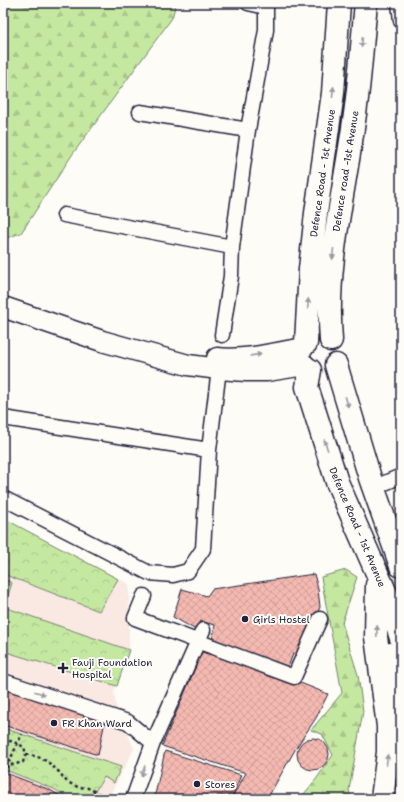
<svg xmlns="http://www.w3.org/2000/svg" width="404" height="802" viewBox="0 0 404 802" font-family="'Shantell Sans',sans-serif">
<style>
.built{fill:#fae8e2}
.forest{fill:url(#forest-firs);stroke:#74856e}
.park{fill:url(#park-crowns);stroke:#74856e}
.building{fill:url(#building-cross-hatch);stroke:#22223b}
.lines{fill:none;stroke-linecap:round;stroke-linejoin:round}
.secondary-tunnel{stroke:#d1d0d1;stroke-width:20;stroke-dasharray:20 10;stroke-linecap:butt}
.street-casing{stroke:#22223b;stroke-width:17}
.secondary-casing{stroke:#22223b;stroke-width:23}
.primary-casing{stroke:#22223b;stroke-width:25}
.path{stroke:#22223b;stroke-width:2.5;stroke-dasharray:3 3;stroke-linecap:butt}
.street{stroke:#fdfcf7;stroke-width:14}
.secondary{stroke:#fdfcf7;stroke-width:20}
.primary{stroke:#fdfcf7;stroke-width:22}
.oneway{fill:#9a9aa2}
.poi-dot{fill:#22223b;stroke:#fdfcf7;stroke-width:1.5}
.labels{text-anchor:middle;stroke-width:4;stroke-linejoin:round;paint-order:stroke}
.street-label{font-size:10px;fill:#22223b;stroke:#fdfcf7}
.poi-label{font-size:10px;fill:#22223b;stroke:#fdfcf7;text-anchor:start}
</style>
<defs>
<pattern id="forest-firs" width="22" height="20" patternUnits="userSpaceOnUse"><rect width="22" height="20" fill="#c5e8a1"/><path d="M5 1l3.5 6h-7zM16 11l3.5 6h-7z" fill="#a9c78c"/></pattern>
<pattern id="park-crowns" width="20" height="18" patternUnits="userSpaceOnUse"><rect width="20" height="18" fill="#c5e8a1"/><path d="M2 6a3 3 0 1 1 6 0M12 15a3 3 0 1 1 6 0" fill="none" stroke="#a9c78c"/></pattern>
<pattern id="building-cross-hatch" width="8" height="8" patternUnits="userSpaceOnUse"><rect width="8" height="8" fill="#f4b9b1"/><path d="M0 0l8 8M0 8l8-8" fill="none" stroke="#d19f99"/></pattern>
</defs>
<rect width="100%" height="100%" fill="#fdfcf7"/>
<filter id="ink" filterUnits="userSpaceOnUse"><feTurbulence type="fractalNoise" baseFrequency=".025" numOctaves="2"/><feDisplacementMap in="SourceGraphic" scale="8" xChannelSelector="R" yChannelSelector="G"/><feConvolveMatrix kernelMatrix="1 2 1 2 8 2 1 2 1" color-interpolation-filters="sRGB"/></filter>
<g filter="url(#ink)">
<path class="built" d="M3,518l126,66v66l-15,42 2,13 18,44 -26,50h-105z"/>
<path class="forest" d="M3,3h173l-4,15 -100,137 -51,78 -18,6z
M346,570l11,7 -15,46 16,52 5,36 -14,79 2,9h-51l17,-21 16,-23 -11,-21 -11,-4 31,-37 -21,-116z"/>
<path class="park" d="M3,518l115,61 -19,32 -96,-37z
M6,580l6,3 -8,24 125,43 -12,36 -114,-35v-63z
M3,728l118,39 -7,16 -10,-6 -10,16 6,6h-30l-16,-10 -51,-20z"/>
<path class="building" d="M314,574l4,15 2,18 -20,47h-7l-5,13 -76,-26 3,-16 -15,-4 -4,9 -23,-13 9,-28 25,7 5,-7z
M202,652l96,30 30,12 -12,24 -20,30 -29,51h-31l-4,-2 14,-24 -84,-27z
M3,688l102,33 -7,34 -95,-30z
M297 754a16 16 0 1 1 32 0a16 16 0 1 1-32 0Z
M165,751l76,24 -9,22 -14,-2 -3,4h-61z
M3,772l47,18 15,9h-62z"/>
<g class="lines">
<path class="secondary-tunnel" d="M390,653c-2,-25 -5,-48 11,-70"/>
<defs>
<path id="street" d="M248,3l18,4
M399,3l2,18
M140,112l108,18
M64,215l168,32
M222,335l9,-59 1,-29 16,-117 18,-100v-27
M3,418l206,32
M373,488l28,-12
M3,498l146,75 24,2 15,-4 15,-22 6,-99 10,-81
M144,596l-9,22 159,59 26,-58
M3,681l125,41 25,21
M133,799l20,-56 50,-113"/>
<path id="secondary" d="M3,307l99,34 86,24 31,4 27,2h21l38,-6
M217,358c28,3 59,-5 86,-10
M390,653l11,50"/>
<path id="primary" d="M331,340c-6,-74 13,-146 23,-219 6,-39 8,-79 12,-118
M306,343l4,-74 6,-56 17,-120 6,-90
M336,365l34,113 31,88
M310,370l-3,17 30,95 51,116 13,40
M377,585l-1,52 12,89v26l-6,47"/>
</defs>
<use href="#street" class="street-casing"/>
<use href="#secondary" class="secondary-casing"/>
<use href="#primary" class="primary-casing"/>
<path class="path" d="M3,742l9,-1 12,6 2,7 -3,8 -10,3 -10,-4
M26,754l15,4 8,5 10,9 8,10 11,5 10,1 21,11
M4,773l18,-39"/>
<use href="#street" class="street"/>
<use href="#secondary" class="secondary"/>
<use href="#primary" class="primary"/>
</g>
<defs><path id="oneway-solid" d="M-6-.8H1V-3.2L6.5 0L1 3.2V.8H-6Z"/></defs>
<g class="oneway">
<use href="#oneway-solid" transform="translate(362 42) rotate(95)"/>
<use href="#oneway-solid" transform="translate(333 92) rotate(-84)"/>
<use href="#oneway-solid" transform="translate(333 254) rotate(95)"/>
<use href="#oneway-solid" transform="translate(308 304) rotate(-87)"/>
<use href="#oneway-solid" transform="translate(256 355) rotate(-8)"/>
<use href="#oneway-solid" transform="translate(347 402) rotate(73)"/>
<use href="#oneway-solid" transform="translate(326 445) rotate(-108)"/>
<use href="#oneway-solid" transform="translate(377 631) rotate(-88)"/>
<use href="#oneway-solid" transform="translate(40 693) rotate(18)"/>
<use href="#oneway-solid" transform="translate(387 760) rotate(-83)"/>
<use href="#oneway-solid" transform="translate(143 771) rotate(110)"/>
</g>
</g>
<g class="poi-dot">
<circle cx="245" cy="619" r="4"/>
<path d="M61 662h4v4h4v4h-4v4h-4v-4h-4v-4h4z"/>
<circle cx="54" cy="723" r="4"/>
<circle cx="197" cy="784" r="4"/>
</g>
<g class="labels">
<g class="street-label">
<text transform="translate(345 171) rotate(-81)" y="4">Defence road -1st Avenue</text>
<text transform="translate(322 173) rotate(-82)" y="4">Defence Road - 1st Avenue</text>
<text transform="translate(358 527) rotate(67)" y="4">Defence Road - 1st Avenue</text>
</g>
<g class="poi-label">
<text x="253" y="623">Girls Hostel</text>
<text x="72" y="666">Fauji Foundation<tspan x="72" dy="12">Hospital</tspan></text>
<text x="62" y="727">FR Khan Ward</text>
<text x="205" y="788">Stores</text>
</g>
</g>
<rect width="404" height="802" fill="none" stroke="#fdfcf7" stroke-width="16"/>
<rect x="8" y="8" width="388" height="786" fill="none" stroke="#22223b" stroke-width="1.5" filter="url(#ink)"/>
</svg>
